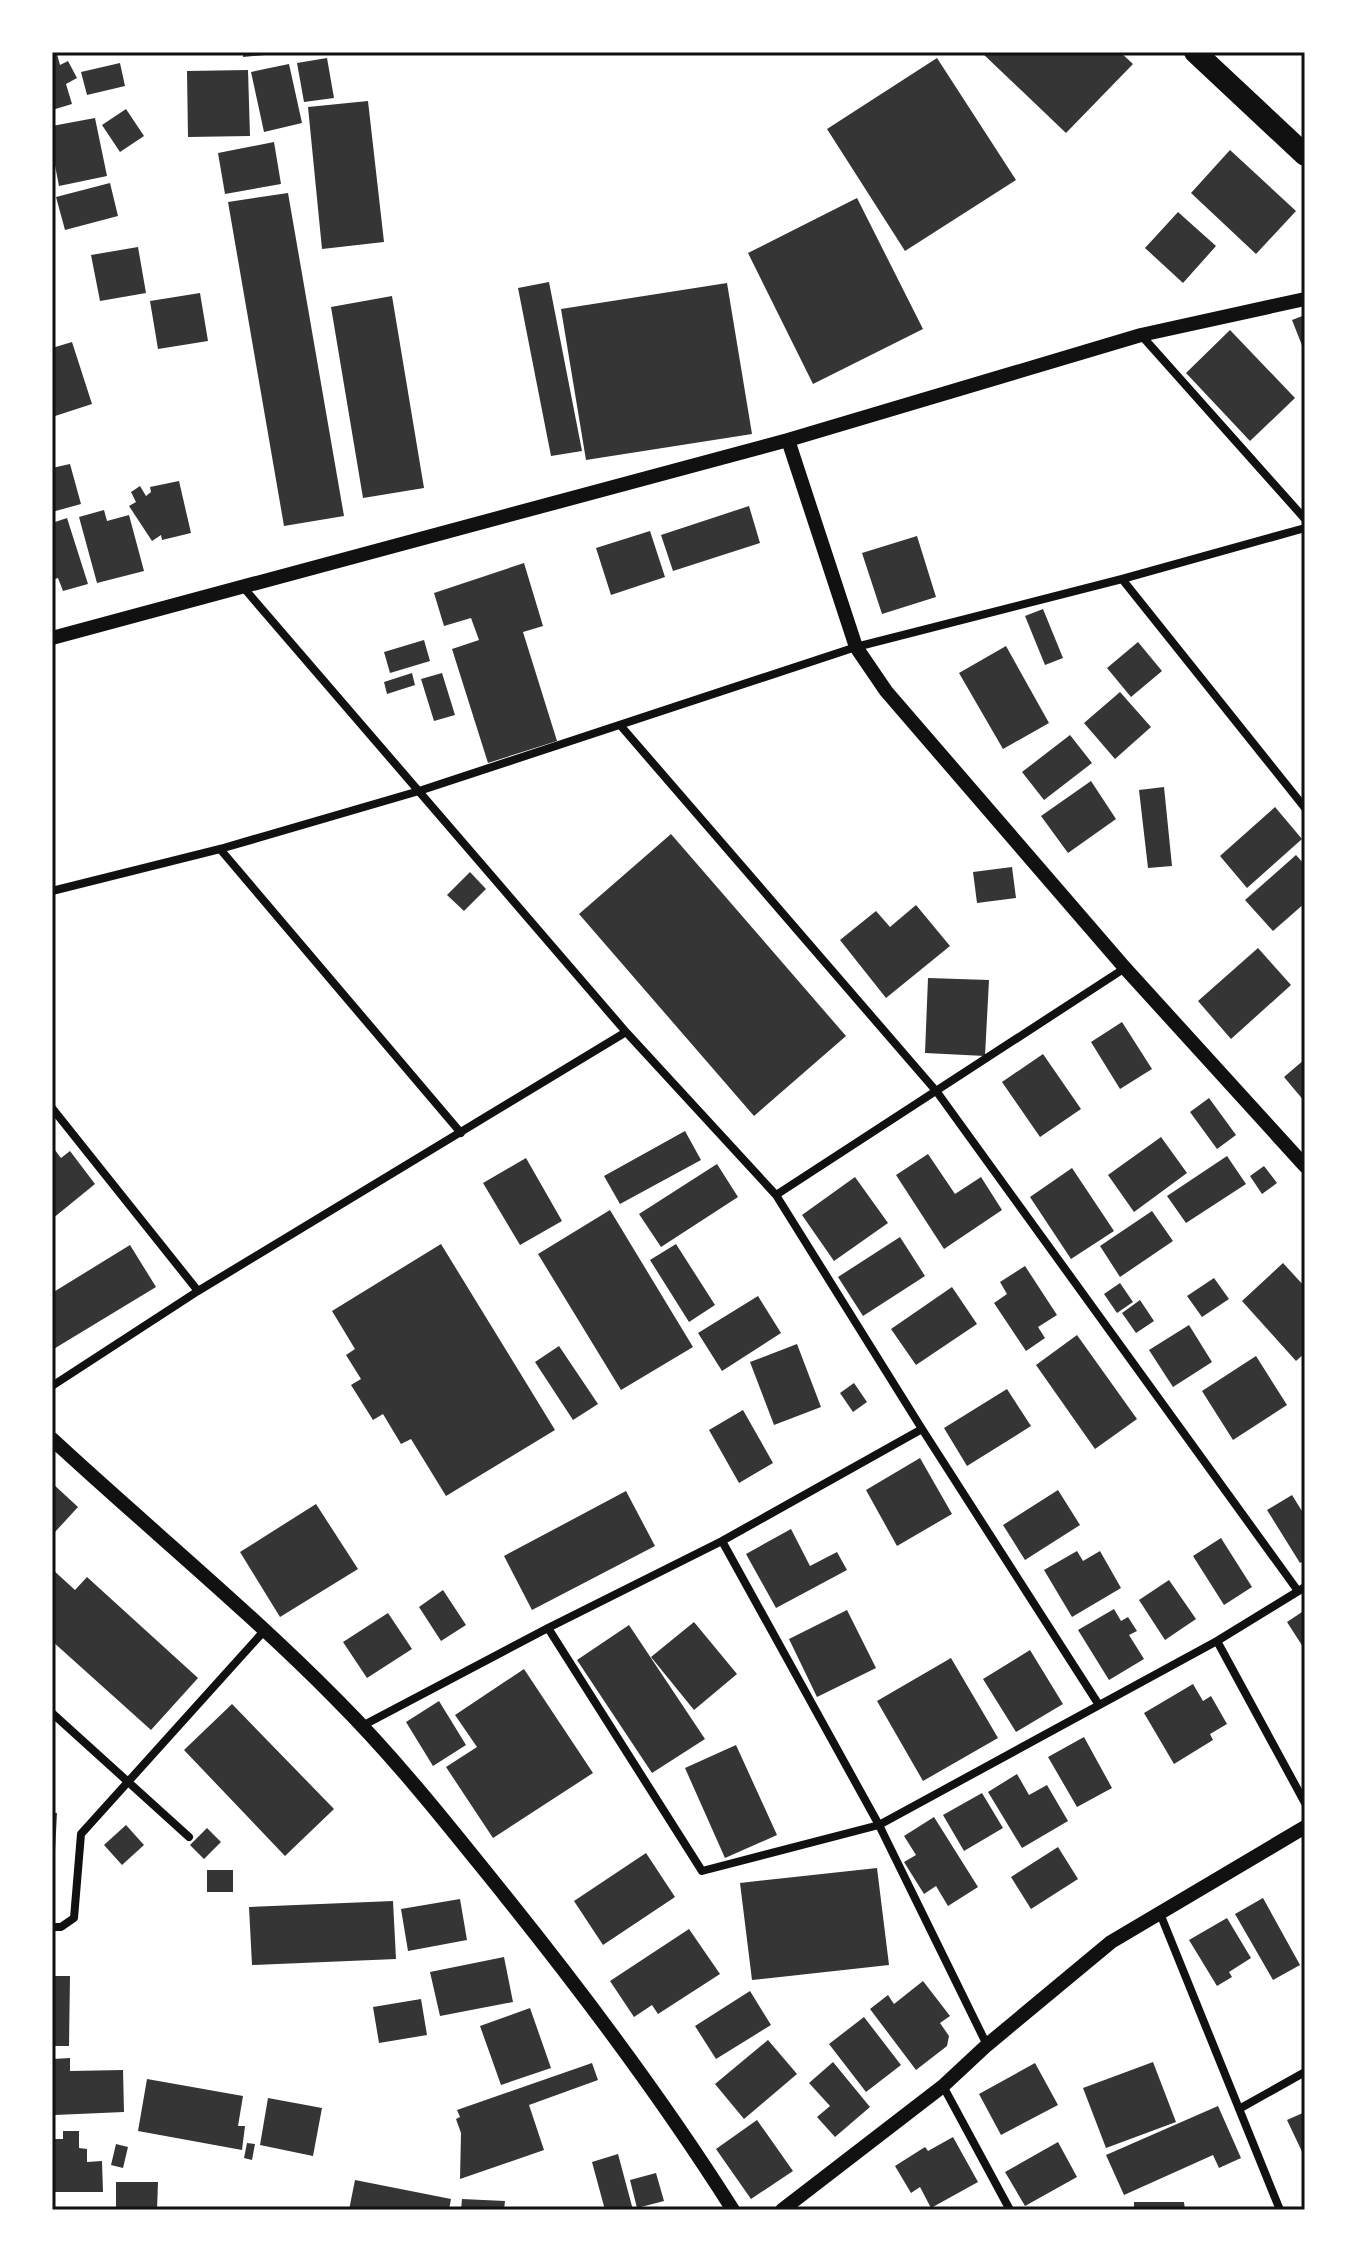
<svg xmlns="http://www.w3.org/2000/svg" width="1357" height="2262" viewBox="0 0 1357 2262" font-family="Karla,sans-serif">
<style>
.building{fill:#353535}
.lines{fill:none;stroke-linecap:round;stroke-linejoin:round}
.minor{stroke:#111;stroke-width:8}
.tertiary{stroke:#111;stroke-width:14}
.trunk{stroke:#111;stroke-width:22}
.neatline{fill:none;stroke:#111;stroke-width:3}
</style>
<rect width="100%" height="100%" fill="#fff"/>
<path class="building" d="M243,52h32v2l-32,3z
M981,52h139l13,12 -67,69z
M57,54l3,11 8,-4 9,17 -11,6 6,20 -20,6v-55z
M327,58l7,40 -30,4 -7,-39z
M937,58l79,122 -111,71 -78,-122z
M120,63l5,23 -38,9 -6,-23z
M289,64l13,59 -38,9 -13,-60z
M248,70l2,66 -62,1 -1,-66z
M368,101l16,141 -62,7 -14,-142z
M126,109l18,27 -24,16 -18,-27z
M95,118l12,58 -48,10 -7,-36v-24z
M274,142l7,42 -56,10 -7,-41z
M1230,150l66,61 -40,43 -65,-61z
M110,183l8,33 -53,14 -9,-33z
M288,193l56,323 -60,10 -56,-324z
M857,198l66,131 -110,55 -65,-131z
M1178,212l38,34 -33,37 -38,-35z
M138,247l8,46 -46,8 -9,-46z
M549,282l33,169 -31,5 -33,-168z
M727,283l25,151 -166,26 -25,-151z
M200,293l8,48 -50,8 -8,-48z
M392,296l32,192 -61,10 -32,-191z
M1305,315v38l-13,-33z
M1230,330l65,68 -45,43 -64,-68z
M72,342l20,62 -40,13v-69z
M70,464l11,40 -29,8v-44z
M179,481l12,52 -29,7 -1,-5 -9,6 -23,-35 7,-4 -5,-10 9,-6 6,10 5,-4 -1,-5z
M749,506l11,37 -87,28 -12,-36z
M104,510l3,11 22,-6 15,56 -47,12 -18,-66z
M67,518l21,66 -25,7 -5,-13 -6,2v-57z
M650,531l15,46 -54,18 -15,-47z
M917,536l19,61 -54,17 -20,-61z
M524,563l19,63 -20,6 34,109 -69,22 -36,-114 27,-9 -8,-22 -27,8 -10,-33z
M1043,609l20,49 -18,7 -20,-49z
M424,640l6,21 -40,12 -6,-21z
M1138,642l24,29 -31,26 -24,-29z
M1006,646l43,77 -46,26 -44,-76z
M412,673l3,12 -28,9 -3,-12z
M442,673l13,42 -21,6 -13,-42z
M1120,692l31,35 -36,32 -31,-36z
M1070,735l22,28 -48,37 -22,-28z
M1091,781l25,38 -48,34 -27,-37z
M1164,787l8,79 -24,2 -9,-78z
M1275,807l27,32 -55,49 -27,-32z
M671,834l175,202 -92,80 -175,-202z
M1296,855l9,10v38l-32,28 -28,-31z
M1012,867l4,31 -39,5 -4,-31z
M470,872l16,17 -22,22 -17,-16z
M916,905l34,41 -64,52 -46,-58 36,-29 14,16z
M1258,948l33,37 -60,54 -33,-38z
M928,978l61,2 -4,76 -60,-3z
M1122,1022l30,47 -32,20 -29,-47z
M1043,1054l38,55 -41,28 -38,-55z
M1305,1059v43l-21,-25z
M1209,1098l27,37 -19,14 -27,-37z
M685,1131l16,29 -81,44 -16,-28z
M1161,1137l26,36 -53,39 -26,-37z
M52,1146l9,12 9,-7 25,33 -43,35z
M928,1154l27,40 26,-17 21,33 -58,39 -48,-74z
M1227,1156l19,28 -60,39 -19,-27z
M526,1158l36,63 -42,24 -37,-62z
M717,1164l21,33 -77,50 -22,-33z
M1264,1166l13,17 -15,11 -12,-18z
M1072,1168l42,63 -43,28 -41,-62z
M855,1177l33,46 -54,38 -32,-46z
M610,1210l83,137 -72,43 -83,-136z
M1152,1211l21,30 -53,36 -20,-31z
M900,1237l25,39 -62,40 -25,-39z
M441,1244l114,186 -109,66 -35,-57 -10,5 -18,-30 -10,6 -22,-35 10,-6 -15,-24 9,-6 -23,-38z
M676,1244l39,61 -26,17 -39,-62z
M130,1245l26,42 -104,63v-57z
M1283,1263l22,24v66l-9,8 -54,-60z
M1025,1266l32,49 -19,12 7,11 -19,13 -32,-48 13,-9 -7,-12z
M1214,1278l15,21 -27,18 -15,-21z
M1120,1283l13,19 -16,11 -13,-19z
M952,1287l25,37 -61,41 -25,-36z
M758,1296l23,37 -59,38 -24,-38z
M1140,1300l14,21 -18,12 -14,-20z
M1189,1325l23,37 -39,25 -24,-37z
M1077,1335l60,84 -42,30 -59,-84z
M797,1344l24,63 -47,18 -24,-63z
M559,1346l39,58 -25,16 -38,-58z
M1256,1356l31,49 -54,35 -31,-49z
M854,1383l13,19 -14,10 -13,-19z
M1007,1389l24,37 -64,40 -23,-38z
M743,1410l30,53 -34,20 -30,-53z
M920,1458l32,56 -55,32 -31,-56z
M52,1483l26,24 -23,25 -3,-2z
M1058,1490l22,35 -55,35 -22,-35z
M626,1491l29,55 -123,64 -28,-54z
M1292,1495l13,21v44l-5,3 -33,-53z
M316,1504l42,65 -78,48 -40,-65z
M791,1529l19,37 27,-14 10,18 -71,38 -30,-54z
M1221,1538l31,49 -28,18 -31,-49z
M1077,1551l6,10 17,-10 21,37 -49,29 -28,-47z
M52,1569l23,21 12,-13 111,101 -47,52 -99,-89z
M1169,1580l27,39 -31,21 -26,-40z
M443,1590l23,35 -25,16 -22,-34z
M1114,1609l7,12 7,-4 9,14 -8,4 15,24 -35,21 -31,-50z
M847,1610l29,58 -59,29 -28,-58z
M1305,1610v40l-18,-28z
M388,1613l24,36 -45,29 -24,-36z
M694,1622l43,52 -43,36 -43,-53z
M629,1625l76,114 -53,34 -75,-113z
M1030,1650l33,54 -47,28 -33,-53z
M951,1658l47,80 -75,43 -46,-80z
M524,1669l69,104 -100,65 -47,-71 31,-20 -22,-32z
M1193,1684l10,17 8,-5 16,28 -17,10 3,6 -39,24 -30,-51z
M439,1701l27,44 -33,21 -27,-44z
M232,1704l102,105 -49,47 -101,-106z
M1084,1737l28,51 -35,19 -29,-50z
M736,1745l41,90 -52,23 -40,-90z
M1017,1774l12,21 18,-10 21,36 -46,27 -34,-56z
M982,1793l21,35 -39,23 -21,-36z
M52,1813h5l-3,57h-2z
M934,1817l44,70 -30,19 -12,-20 -12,8 -20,-32 12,-7 -12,-19z
M126,1825l18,20 -22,20 -18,-20z
M207,1828l14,14 -17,17 -14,-14z
M1058,1847l20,32 -47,30 -20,-32z
M646,1853l29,44 -72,48 -29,-44z
M877,1868l12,97 -137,15 -12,-97z
M207,1870h26v22h-26z
M1263,1898l37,67 -27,15 -38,-66z
M460,1899l7,41 -59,11 -7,-42z
M393,1901l3,58 -144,6 -3,-58z
M1227,1918l24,40 -22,14 3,5 -15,9 -28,-46z
M689,1929l31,45 -62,40 -6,-9 -18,12 -24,-36z
M504,1957l9,45 -73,14 -10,-44z
M52,1976h18l-1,70h-17z
M923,1981l27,35 -10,7 9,13 -2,10 -31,24 -46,-61 18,-14 6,9z
M750,1991l21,34 -55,34 -21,-33z
M421,1999l6,36 -48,8 -6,-36z
M530,2008l21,60 -50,17 -21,-59z
M864,2017l37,48 -35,27 -37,-48z
M768,2040l29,34 -53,45 -29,-35z
M70,2058v13l53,-1 1,42 -69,3 -2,-56z
M833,2062l37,45 -35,30 -18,-20 13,-11 -21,-23z
M1153,2062l23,60 -70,26 -23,-60z
M592,2063l6,17 -69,25 15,45 -84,29 1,-46 -5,-14 4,-2 -3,-7z
M1035,2063l23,42 -57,30 -22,-41z
M147,2079l96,17 -5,30h7l-3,24 -104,-19z
M268,2098l54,10 -9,48 -53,-11z
M1218,2106l23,52 -22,10 -6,-13 -89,40 -18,-40z
M1305,2112v46l-18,-38z
M757,2120l36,51 -42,28 -35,-50z
M63,2131h16v17l8,1v13l15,-1 1,31h-51v-53h11z
M953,2137l25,45 -47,26 -11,-21 -9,6 -16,-27 30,-19 3,4z
M1058,2142l19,35 -52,29 -20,-34z
M247,2143l8,1 -3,16 -8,-2z
M116,2144l12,3 -5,21 -12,-3z
M618,2154l15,56h-28l-13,-48z
M656,2173l8,28 -27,7 -7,-28z
M355,2180l96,19 -2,11h-100z
M116,2182h42l-1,28h-41z
M462,2199l43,2 -1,9h-43z
M1134,2202h50l1,8h-51z"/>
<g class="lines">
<path class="minor" d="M1141,335l164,184
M1122,579l183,229
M243,587l383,445 150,163 146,234 177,276
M620,725l317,367 361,499
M220,849l241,284
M52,891l168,-42 199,-58 437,-144 266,-68 183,-51
M52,1108l146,183
M776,1195l349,-227
M52,1386l146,-95 428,-259
M722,1541l157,284 108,220
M548,1628l154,243 177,-46 338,-184 88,-54
M1217,1641l88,162
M52,1713l137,124
M362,1726l186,-98 174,-87 200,-112
M1159,1911l121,299
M52,1927h9l13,-9 7,-84 183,-203
M943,2086l67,124
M1239,2109l66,-37"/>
<path class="tertiary" d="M788,440l68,207 30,44 239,277 180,198
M52,638l736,-198 353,-105 164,-36
M52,1439c94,87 194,169 285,261 61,61 115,130 169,197 81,101 158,204 227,313
M782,2210l161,-124 44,-41 124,-103 194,-115"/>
<path class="trunk" d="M1195,52l110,103"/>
</g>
<rect width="1357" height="2262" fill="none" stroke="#ffffff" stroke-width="108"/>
<rect x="54" y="54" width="1249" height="2154" class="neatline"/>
</svg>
